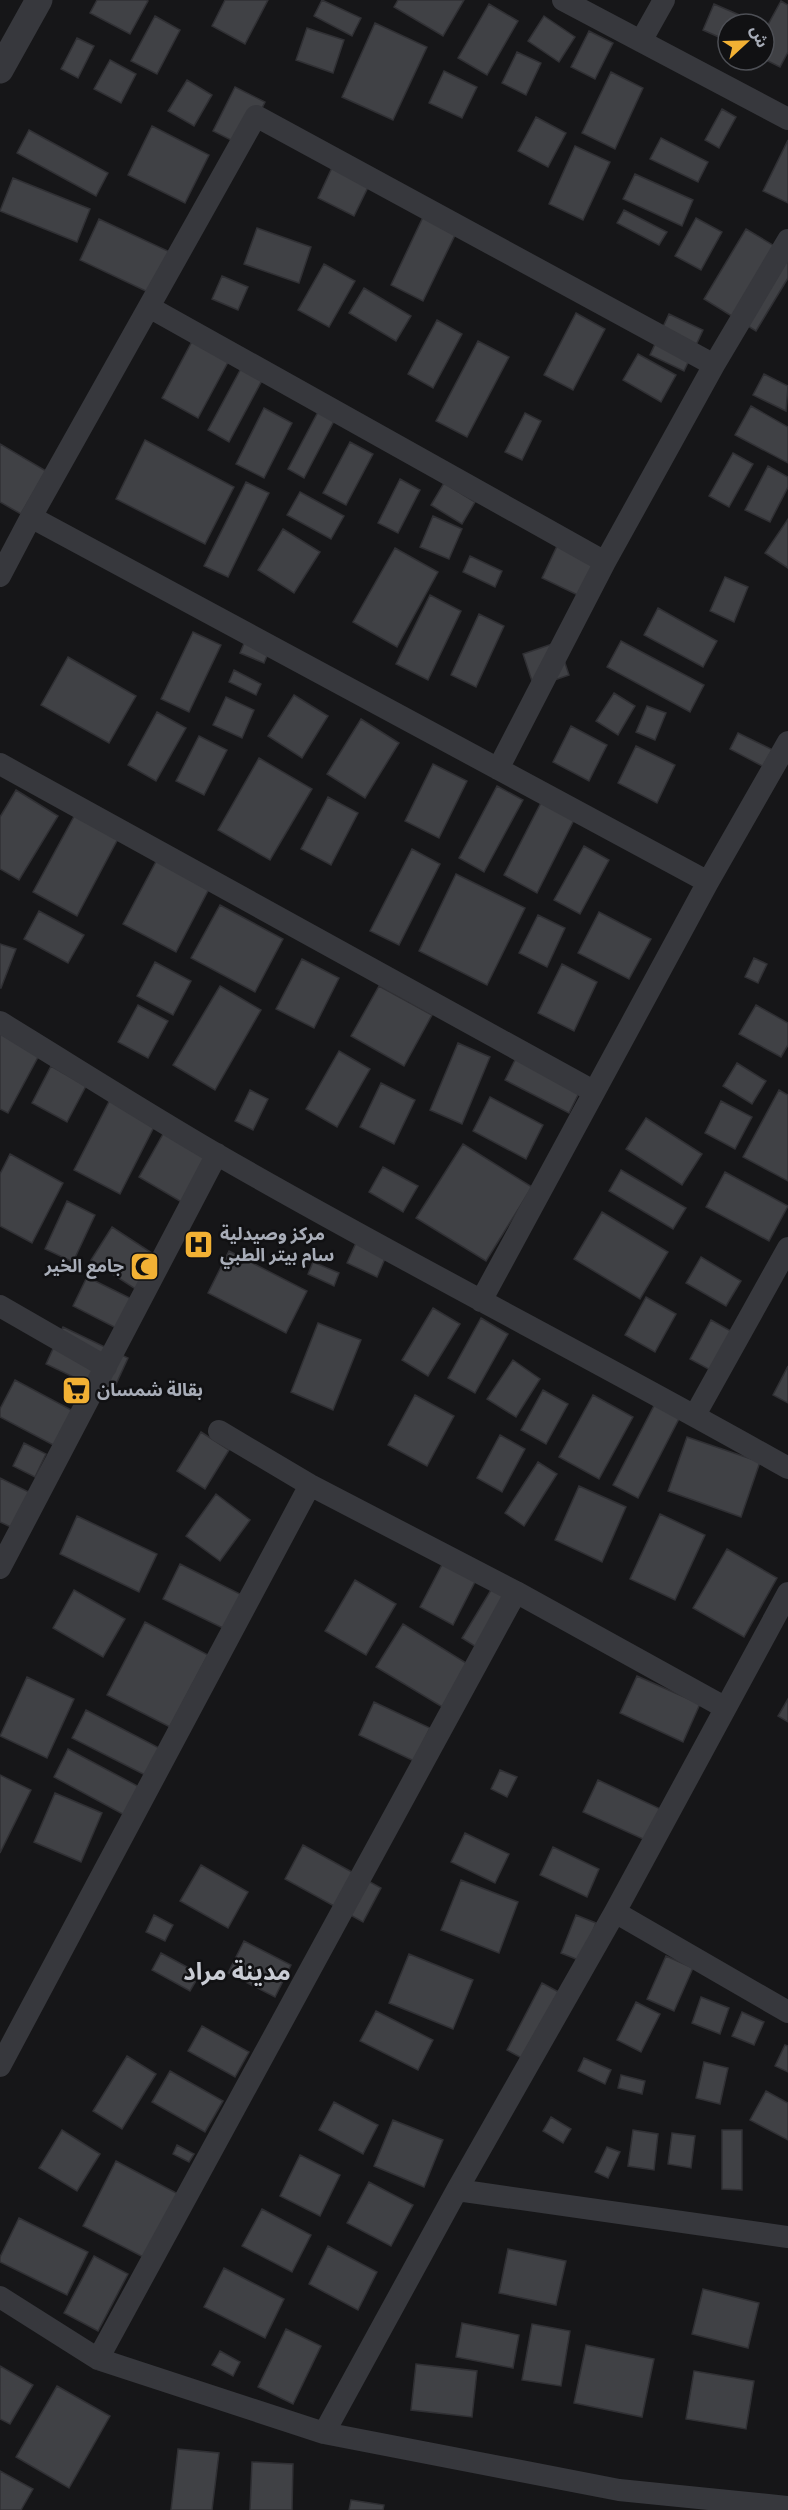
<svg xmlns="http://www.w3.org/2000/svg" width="788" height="2510" viewBox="0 0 788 2510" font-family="'Titillium Web','Noto Sans Arabic',sans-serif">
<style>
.building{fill:#404145;stroke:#303034;stroke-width:1.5}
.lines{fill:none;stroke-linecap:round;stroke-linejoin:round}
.minor{stroke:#37383d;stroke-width:22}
.tertiary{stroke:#37383d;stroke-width:27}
.labels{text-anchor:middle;stroke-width:5;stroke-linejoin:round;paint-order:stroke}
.poi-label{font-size:18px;font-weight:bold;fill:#a8adb8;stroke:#111113;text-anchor:start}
.district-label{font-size:24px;font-weight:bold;fill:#c9ccd4;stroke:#111113}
</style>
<rect width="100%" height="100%" fill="#161618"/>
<path class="building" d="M97,0h49l2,1 -18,33 -40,-21z
M225,0h43l-23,44 -33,-18z
M322,0l39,18 -9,18 -38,-20z
M398,0h66l-21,36 -49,-29z
M781,1l7,4v47l-8,15 -16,-8v-27z
M489,4l29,17 -31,54 -29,-17z
M714,4l30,13 -3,7h-13v17l-25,-11z
M155,16l25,14 -23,44 -26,-13z
M544,16l31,21 -16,25 -31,-21z
M375,23l52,24 -34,73 -51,-23z
M307,28l37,12 -11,33 -37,-13z
M589,31l24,12 -18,36 -24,-12z
M77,38l17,8 -16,32 -17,-9z
M517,52l24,11 -15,32 -24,-12z
M110,60l26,14 -15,29 -27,-14z
M444,71l33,16 -15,31 -33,-15z
M611,72l32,16 -28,61 -33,-16z
M187,80l25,15 -18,31 -26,-15z
M235,87l30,15 -22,44 -30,-15z
M722,109l14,8 -17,31 -14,-8z
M536,117l30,16 -18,34 -30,-16z
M152,126l57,29 -24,48 -57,-28z
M29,130l79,43 -12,23 -79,-43z
M661,138l47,24 -10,20 -48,-23z
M788,140v63l-25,-12z
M575,146l35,16 -27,58 -34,-16z
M336,159l37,18 -19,39 -36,-18z
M635,174l58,26 -11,26 -59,-27z
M13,178l77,31 -13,33 -77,-31z
M624,210l43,22 -8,13 -42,-22z
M424,215l33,16 -34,70 -32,-16z
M696,218l26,14 -21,38 -26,-14z
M99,219l71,33 -20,41 -70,-33z
M257,228l54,19 -12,36 -55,-19z
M746,229l42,25v24l-32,53 -52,-32z
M324,264l31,17 -26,46 -31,-17z
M222,276l26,11 -10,23 -26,-11z
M364,288l47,28 -15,25 -47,-28z
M576,313l29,16 -32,61 -29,-15z
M669,314l34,16 -19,41 -34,-16z
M437,320l25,14 -29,54 -25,-14z
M197,332l37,19 -36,67 -36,-20z
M478,341l31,16 -42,80 -31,-16z
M638,354l38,21 -15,27 -38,-22z
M245,361l21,12 -37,69 -21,-12z
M764,374l24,12 -2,25 -33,-16z
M751,406l37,21v36l-53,-28z
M264,408l28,15 -28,55 -28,-14z
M319,410l16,9 -31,59 -16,-9z
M525,413l16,8 -19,39 -17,-8z
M145,440l89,47 -29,57 -89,-45z
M350,442l23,12 -27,51 -23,-12z
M0,444l46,27 -25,43 -21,-12z
M733,453l20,11 -24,43 -20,-11z
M768,466l20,11v10l-18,35 -25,-12z
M400,479l20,11 -22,43 -20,-10z
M246,482l23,11 -41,84 -24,-11z
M444,483l31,19 -13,22 -31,-19z
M300,492l44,24 -13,23 -44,-24z
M433,516l29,13 -13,30 -29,-12z
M788,519v49l-23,-15z
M283,529l37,23 -26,41 -36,-23z
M558,544l42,20 -16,34 -42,-20z
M395,548l43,24 -41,75 -44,-25z
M470,556l32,15 -7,16 -32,-15z
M725,577l23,10 -14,35 -24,-11z
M430,595l31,16 -33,69 -32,-16z
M658,608l59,33 -14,26 -59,-32z
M479,614l25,12 -28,61 -25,-12z
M193,632l28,13 -32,67 -28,-13z
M248,634l24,10 -8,19 -24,-10z
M621,641l83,44 -14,27 -83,-45z
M558,642l11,33 -35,12 -11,-33z
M68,657l68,39 -27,47 -68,-38z
M234,670l27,14 -5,11 -27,-13z
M614,693l21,13 -17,29 -22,-14z
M294,695l34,21 -26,42 -34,-22z
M226,697l28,13 -12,28 -29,-13z
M647,706l19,7 -11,27 -19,-8z
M157,712l29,16 -30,53 -28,-16z
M361,719l38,24 -34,55 -38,-24z
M571,726l36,19 -18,36 -36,-19z
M738,733l37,18 -9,17 -36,-19z
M199,736l28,14 -23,45 -28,-14z
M636,746l39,19 -18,38 -39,-20z
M259,758l53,31 -42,71 -52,-30z
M433,764l34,17 -28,57 -34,-17z
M497,786l26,14 -39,72 -25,-14z
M16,790l42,26 -39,64 -19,-11v-52z
M546,793l33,17 -42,83 -33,-18z
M328,797l30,16 -27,52 -30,-16z
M77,811l43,24 -43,81 -44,-24z
M584,846l25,14 -29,54 -26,-14z
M412,849l28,15 -41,81 -29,-14z
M159,856l52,29 -35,67 -53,-28z
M456,874l69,34 -38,77 -68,-34z
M220,905l63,34 -28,53 -64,-34z
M39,911l45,24 -16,28 -44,-24z
M599,912l52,27 -22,40 -51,-26z
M538,915l27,13 -18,39 -28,-14z
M0,944l16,5 -15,39h-1z
M754,958l13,6 -9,19 -13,-6z
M302,959l37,19 -25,50 -38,-19z
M155,962l36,19 -18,34 -36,-19z
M562,964l35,18 -23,49 -36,-18z
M220,986l41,24 -46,80 -42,-25z
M379,986l53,29 -28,51 -53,-30z
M138,1005l30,16 -20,37 -30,-16z
M756,1005l32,18v22l-7,12 -42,-23z
M0,1022l44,24 -36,67 -8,-4z
M458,1043l32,14 -28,67 -32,-14z
M339,1051l31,18 -33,58 -31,-18z
M519,1052l64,33 -14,28 -64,-33z
M737,1063l29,18 -14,23 -29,-18z
M51,1066l35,20 -19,36 -35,-19z
M381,1083l34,17 -21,44 -34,-17z
M115,1090l46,23 -41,81 -46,-24z
M250,1090l18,9 -15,31 -18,-9z
M779,1090l9,5v86l-45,-24z
M490,1097l53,28 -17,34 -53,-28z
M721,1101l31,16 -17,32 -30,-16z
M646,1118l56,36 -20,31 -56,-36z
M167,1127l51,30 -28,50 -51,-30z
M463,1144l69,43 -46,74 -70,-43z
M10,1154l53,29 -31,60 -32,-17v-52z
M383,1167l35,19 -15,26 -34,-20z
M621,1170l65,38 -13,21 -64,-38z
M725,1172l63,34 -19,35 -63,-34z
M67,1201l28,14 -22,47 -28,-13z
M602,1212l66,40 -28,47 -66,-40z
M112,1227l46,30 -21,33 -46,-30z
M360,1234l30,13 -13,30 -30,-14z
M229,1251l78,40 -21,42 -78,-40z
M701,1257l40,24 -15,25 -40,-23z
M313,1262l26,11 -5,13 -26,-12z
M87,1277l51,25 -14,30 -51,-26z
M646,1297l30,17 -21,38 -30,-17z
M433,1308l27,16 -32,52 -26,-16z
M481,1318l27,16 -33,59 -27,-15z
M711,1320l34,19 -20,39 -35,-19z
M318,1323l43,17 -28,70 -42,-18z
M63,1327l65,31 -17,37 -65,-31z
M513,1360l27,19 -24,38 -29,-18z
M788,1366v37l-15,-8z
M15,1380l62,33 -18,35 -59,-31v-8z
M543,1390l25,14 -22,40 -25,-14z
M415,1395l39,21 -27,50 -39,-21z
M593,1395l40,22 -34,62 -40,-22z
M658,1398l25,13 -45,87 -25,-13z
M201,1432l28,18 -24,39 -28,-18z
M500,1435l25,14 -23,43 -25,-14z
M687,1437l73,25 -19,55 -73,-26z
M24,1443l22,11 -11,23 -22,-11z
M538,1462l19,12 -33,52 -19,-13z
M0,1478l41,20 -17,35 -24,-11z
M579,1486l47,21 -24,55 -47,-22z
M216,1494l34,26 -30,41 -34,-25z
M660,1514l45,21 -30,65 -45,-21z
M77,1516l80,38 -18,38 -79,-38z
M727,1549l50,29 -33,59 -51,-29z
M446,1557l33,17 -26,51 -33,-18z
M180,1564l66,33 -17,34 -66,-32z
M355,1580l41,24 -30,51 -41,-24z
M494,1585l28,18 -33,52 -27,-17z
M74,1590l51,29 -22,38 -50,-29z
M145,1622l63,33 -38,72 -63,-32z
M403,1624l76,47 -25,43 -78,-47z
M637,1676l63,28 -17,38 -63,-29z
M27,1677l47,22 -27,59 -47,-22z
M788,1699v23l-10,-6z
M374,1702l56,26 -16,33 -55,-26z
M86,1710l77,40 -14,27 -77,-39z
M68,1749l77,41 -15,28 -76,-41z
M500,1770l17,7 -10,20 -16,-8z
M0,1775l31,15 -31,63z
M598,1780l69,32 -15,31 -69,-31z
M55,1793l47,20 -21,49 -47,-20z
M465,1833l44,21 -14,29 -44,-21z
M303,1845l78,43 -18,34 -78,-43z
M553,1847l46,22 -12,28 -47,-22z
M201,1865l47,27 -20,36 -48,-27z
M461,1880l57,22 -19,51 -58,-23z
M154,1915l19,10 -8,16 -19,-9z
M576,1915l20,8 -15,38 -20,-8z
M244,1941l47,24 -16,32 -47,-24z
M161,1953l39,21 -10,17 -38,-21z
M409,1954l64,26 -20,49 -64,-26z
M666,1956l27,12 -19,43 -27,-12z
M542,1983l26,14 -35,67 -26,-14z
M701,1997l28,11 -9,26 -28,-11z
M636,2002l24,12 -19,38 -24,-12z
M376,2011l57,29 -15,30 -58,-29z
M742,2012l22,10 -10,23 -22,-9z
M202,2026l47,26 -14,25 -47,-26z
M785,2045l3,1v26l-13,-6z
M127,2056l29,18 -34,55 -29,-18z
M584,2058l27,12 -6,14 -27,-13z
M704,2062l24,6 -8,36 -24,-6z
M170,2071l53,30 -18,31 -53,-30z
M621,2075l24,6 -3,13 -24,-6z
M766,2091l22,12v37l-38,-20z
M334,2102l44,23 -15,29 -44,-24z
M551,2117l20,12 -8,14 -20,-12z
M393,2120l50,20 -19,47 -50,-21z
M62,2130l38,24 -23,37 -38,-23z
M633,2130l25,4 -4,36 -26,-4z
M722,2130h20v60l-20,-1z
M672,2133l23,3 -4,32 -23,-4z
M177,2145l17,9 -5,8 -16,-8z
M607,2147l13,5 -12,26 -13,-6z
M300,2155l40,20 -20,41 -40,-20z
M116,2161l66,35 -33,64 -66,-34z
M369,2182l44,23 -22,41 -44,-23z
M262,2209l49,26 -19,37 -50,-26z
M19,2218l69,34 -21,43 -67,-33v-5z
M328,2246l49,26 -19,38 -49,-26z
M508,2249l58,12 -10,44 -57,-12z
M94,2256l34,18 -30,57 -34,-18z
M224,2268l60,31 -19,39 -61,-31z
M703,2289l56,14 -11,45 -56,-14z
M462,2323l57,12 -6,33 -57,-11z
M532,2324l38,7 -9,55 -39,-6z
M286,2329l35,17 -28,58 -35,-17z
M586,2345l68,14 -12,58 -68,-14z
M220,2351l20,11 -7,14 -21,-11z
M416,2364l61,7 -5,46 -61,-7z
M0,2366l33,19 -23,39 -10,-5z
M694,2371l60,10 -8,48 -60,-10z
M57,2386l53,30 -41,72 -53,-31z
M178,2449l41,4 -7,57h-41z
M252,2462l41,2 -1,46h-42z
M0,2471l33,18 -12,21h-21z
M351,2500l33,5 -1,5h-34z"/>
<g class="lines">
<path class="minor" d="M563,0l225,119
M641,41l23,-41
M149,307l456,255
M31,517l677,365
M0,576l31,-59 225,-401 458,249
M0,764l593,327
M498,769l107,-207 109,-197 74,-125
M0,1022c72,44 144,90 218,133 187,108 381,206 570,313
M481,1301l227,-419 80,-140
M0,1306l106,61
M695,1415l93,-167
M219,1431l91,54 206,107 208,115
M0,1568l217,-414
M615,1912l173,100
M0,2066l310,-581
M457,2190l331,47
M0,2297l98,62 226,74 295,57 169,17
M98,2359l418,-767
M324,2433l133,-243 158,-278 173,-319"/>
<path class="tertiary" d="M0,70l39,-70"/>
</g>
<defs>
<symbol id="hospital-square" viewBox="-11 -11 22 22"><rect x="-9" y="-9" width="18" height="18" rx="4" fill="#f2b134" stroke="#111113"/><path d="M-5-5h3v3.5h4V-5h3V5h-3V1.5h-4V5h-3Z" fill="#111"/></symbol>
<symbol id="mosque-square" viewBox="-11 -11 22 22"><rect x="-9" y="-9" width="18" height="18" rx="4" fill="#f2b134" stroke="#111113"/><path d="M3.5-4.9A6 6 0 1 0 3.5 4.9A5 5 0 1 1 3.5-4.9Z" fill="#111"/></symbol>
<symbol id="supermarket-square" viewBox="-11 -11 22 22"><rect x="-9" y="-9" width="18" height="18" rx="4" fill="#f2b134" stroke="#111113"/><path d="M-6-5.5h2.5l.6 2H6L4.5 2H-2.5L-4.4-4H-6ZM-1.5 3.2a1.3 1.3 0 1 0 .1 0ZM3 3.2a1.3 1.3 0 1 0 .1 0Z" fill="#111"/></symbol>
</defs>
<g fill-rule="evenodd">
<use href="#hospital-square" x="182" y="1228" width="33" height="33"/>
<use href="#mosque-square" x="128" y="1250" width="33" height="33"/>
<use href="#supermarket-square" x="60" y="1374" width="33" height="33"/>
</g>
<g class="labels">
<g class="poi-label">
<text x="220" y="1240">مركز وصيدلية<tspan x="220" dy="21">سام بيتر الطبي</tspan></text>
<text x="124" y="1272" text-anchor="end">جامع الخير</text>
<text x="97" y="1396">بقالة شمسان</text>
</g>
<g class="district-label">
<text x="237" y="1980">مدينة مراد</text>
</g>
</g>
<g transform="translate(746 42) rotate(68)"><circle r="28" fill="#111113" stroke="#4d4f55" stroke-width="1.5"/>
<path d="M0-4.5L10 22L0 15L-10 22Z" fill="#f2b134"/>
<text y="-9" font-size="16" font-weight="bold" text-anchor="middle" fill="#a8adb8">ش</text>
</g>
</svg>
